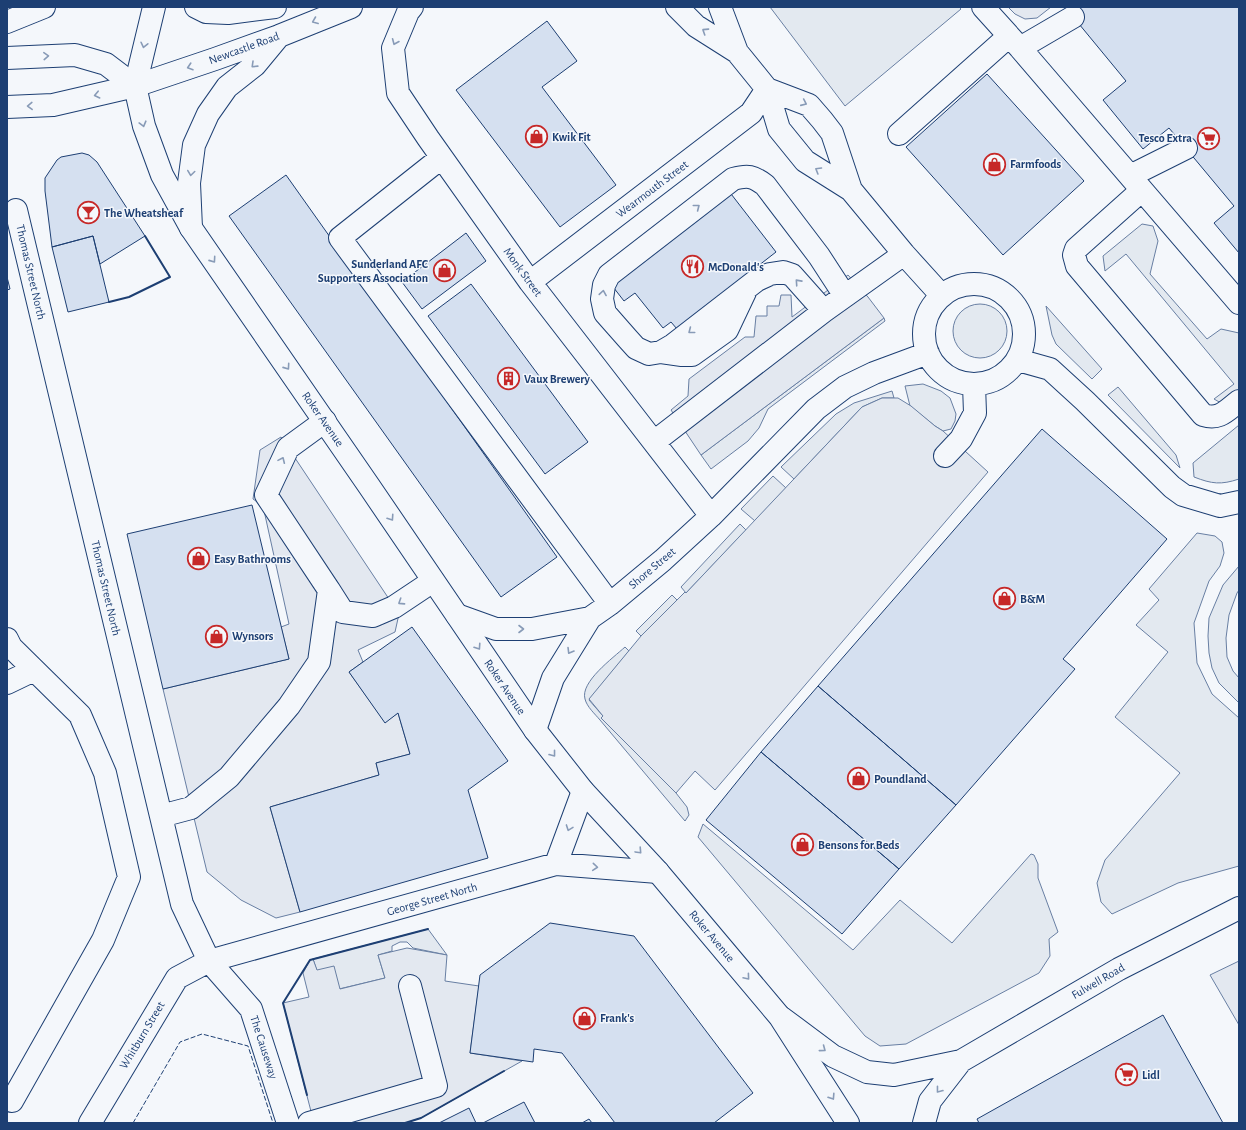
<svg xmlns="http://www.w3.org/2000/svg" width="1246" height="1130" viewBox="0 0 1246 1130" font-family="'Alegreya Sans',sans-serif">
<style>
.green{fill:#e3e9f0;stroke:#687fa3}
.parking{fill:#e3e8f0;stroke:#687fa3}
.building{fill:#d5e0f0;stroke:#1d3f73}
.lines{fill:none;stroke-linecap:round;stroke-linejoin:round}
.minor-casing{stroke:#1d3f73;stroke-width:24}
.major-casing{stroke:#1d3f73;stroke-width:24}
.highway-casing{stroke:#1d3f73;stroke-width:24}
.minor{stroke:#f4f7fb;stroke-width:22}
.major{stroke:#f4f7fb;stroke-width:22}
.highway{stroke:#f4f7fb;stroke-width:22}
.fence{stroke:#1d3f73;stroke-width:1;stroke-dasharray:5 2;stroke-linecap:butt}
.wall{stroke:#1d3f73;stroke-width:2}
.oneway{stroke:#889bb7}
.labels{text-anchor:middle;stroke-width:3;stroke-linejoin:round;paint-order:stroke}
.street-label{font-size:12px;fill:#1d3f73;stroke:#f4f7fb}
.poi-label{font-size:12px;font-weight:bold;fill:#1d3f73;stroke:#f4f7fb;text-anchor:start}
</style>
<rect width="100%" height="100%" fill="#f4f7fb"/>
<path class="green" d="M770,7h189l2,2 -116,97z
M1142,224l11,2 5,15 -8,33 57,65 14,-10 18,4v61l-18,9 -7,-4 20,-15 -108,-130 -21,17 -2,-15z
M953 331a27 27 0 1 1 54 0a27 27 0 1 1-54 0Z
M1046,306l56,63 -10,10 -36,-35 -4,-9z
M884,318l1,3 -117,88 -9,19 -11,13 -37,28 -10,-14z
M923,384l18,7 9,7 6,16 -1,7 -4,8 -8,2 -8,-5 -25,-20 -5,-20z
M1118,387l58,68 4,13 -72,-73z
M892,391l2,7h-12l-20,9 -68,72 -13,-12 55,-53 18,-11z
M1239,425v54c-18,6 -27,5 -45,-2l-1,-14z
M773,476l13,12 -31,33 -14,-12z
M740,524l6,6 -60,63 -5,-6z
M1197,533l18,3 7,6 2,11 -4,13 -11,15 -15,42 3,40 15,31 27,24v148l-61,17 -66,31 -11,-12 -4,-19 8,-23 75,-87 -65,-56 53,-65 -32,-27 23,-25 -10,-11z
M1239,566v24l-2,3 -8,22 -3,23 1,19 6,14 6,7v25l-20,-20 -7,-15 -3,-15 -1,-17 1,-18 14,-33z
M672,595l5,5 -36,36 -5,-5z
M625,647l4,4 -40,49 14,16 -2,2 75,75 11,14 2,8 -4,6 -85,-101c-5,-6 -13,-13 -15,-21 -5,-17 28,-41 40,-52z
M703,824l150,126 47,-50 52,43 79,-89 3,1 4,9v14l20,54 -9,7 1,17 -11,17 -133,71 -26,2 -15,-10 -167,-199z
M428,929l19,26 -34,-7 -6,-6h-7l-8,4v5l-14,4 7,23 -46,11 -22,-18 -4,-12z"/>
<path class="parking" d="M1008,7h43l-14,11 -12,1 -10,-5z
M848,275l20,22 16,21 -183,137 -30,-45 17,-14 1,-17 56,-42h9l2,-21h11v-10h12l2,-11h10l1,22z
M882,398h16l13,8 24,20 8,5 45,41 -273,318 -20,-19 -19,22 -75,-75 2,-2 -14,-17 52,-63 44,-44 1,1 176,-186z
M281,437l118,177 -4,18 -37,18 5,12 -14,10 36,50 13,-9 12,41 -34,9 3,12 -109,32 30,105 -24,6 -35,-18 -34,-28 -44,-183 126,-30 -8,-32 8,-3 -26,-118 -10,-7 7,-49z
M407,948l40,7 -2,26 34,5 -9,67 52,8 -101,57 -16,5h-91l-31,-120 26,-6 -6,-24 7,-13 3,-1 4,11 17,-4 6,23 45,-11 -7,-23z
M1239,961v64l-29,-50z"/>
<path class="building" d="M1065,7h174v246l-25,-30 20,-17 -65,-78 -26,21 -40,-49 23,-19z
M547,21l30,40 -35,26 74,98 -56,42 -104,-137z
M987,74l97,107 -81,74 -97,-108z
M82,153l7,2 8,7 48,74 -45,28 -7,-28 -41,11 -7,-56v-13l12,-18 4,-3z
M286,175l271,382 -56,40 -272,-381z
M728,190l48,62 -99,77 -6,-7 -8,6 -28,-35 -11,8 -14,-18z
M466,233l20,28 -64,48 -20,-27z
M93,236l16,66 -41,10 -16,-65z
M7,277l3,12 -3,1z
M471,284l117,158 -43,32 -117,-158z
M1042,429l125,110 -104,120 12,10 -119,136 -138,-119z
M252,505l37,154 -126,30 -36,-155z
M412,627l96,134 -40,29 20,68 -188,54 -30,-105 109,-32 -3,-12 34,-9 -12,-41 -13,10 -36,-51z
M818,686l138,119 -57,64 -138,-117z
M761,752l138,117 -57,65 -136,-114z
M550,923l84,13 119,157 -39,30h-99l-53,-70 -28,-4 -1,13 -63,-9 10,-78z
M1163,1015l60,108h-244l-2,-4z
M524,1102l11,21h-52z
M469,1108l7,15h-37z
M589,1119l3,4h-10z"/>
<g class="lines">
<defs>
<path id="minor" d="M412,7l-4,5 -15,36 5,45 30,45 102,144 181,234
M677,7l19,19 41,26 30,37 12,40 26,32 46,29 53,64 38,42
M720,7l17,45
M983,7l37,41 219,255
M1020,48l53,-31
M767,89l42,16 13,15 10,13 19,57
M899,134l110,-98
M441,158l-101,80 270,366
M1130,176l56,-28
M1142,190l-66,59 -2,6 3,11 126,149c17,5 23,-4 36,-14
M16,210l166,694 27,57 42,48 37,114
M530,282l221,-169 16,-24
M924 334a50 50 0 1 1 100 0a50 50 0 1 1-100 0Z
M824,311l-32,-36 -9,-3 -13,2 -13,6 -84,65 -12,7 -12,2 -13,-6 -9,-10 -22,-25 -3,-14 2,-14 5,-10 124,-96c15,-4 20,-3 32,6l54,71 26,40
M661,352l21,3h10l35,-25 18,-38
M1018,360l32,9 35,32 87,86 11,8 37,11 19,-4
M654,442l170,-131 80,-57
M945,456l16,-17 14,-26 -1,-28
M329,590l14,22 30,4 21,-9 39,-26
M457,615l39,14h36l58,-11
M7,639l4,8 69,68 25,58 24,104 -26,63 -91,161
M7,683l27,-13
M535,730l18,-52 37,-60 20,-14 53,-44 48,-44 105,-107 29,-22 29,-14 54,-20
M161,816l30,-8 38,-31 60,-71 30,-44 10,-72 -63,-95 22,-47 37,-27
M556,864l27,-73
M782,1018l51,38 34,16 27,3 67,-14 158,-92 120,-61
M90,1123l87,-145 32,-17 347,-97 102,8
M309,1123l127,-37 -26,-100
M924,1123l6,-22 31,-40"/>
<path id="major" d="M154,7l-19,79 9,40 18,49 29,53 178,258 166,244 48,61 75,81 122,145 68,106"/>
<path id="highway" d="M196,7l10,5 22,1 47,-6
M7,22l37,-15
M7,58l68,-3 31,9 29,22
M7,107l46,-2 82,-19 80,-27 64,-23 72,-29
M191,228l-2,-45 5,-38 14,-31 19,-27 28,-22 24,-29"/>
</defs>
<use href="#minor" class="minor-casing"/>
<use href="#major" class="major-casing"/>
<use href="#highway" class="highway-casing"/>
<use href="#minor" class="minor"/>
<use href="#major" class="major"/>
<use href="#highway" class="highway"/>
<path class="fence" d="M133,1123l47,-81 22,-8 46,12 25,77"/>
<path class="wall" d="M109,302l20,-5 41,-20 -25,-41
M307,1095l-24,-92 27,-43 118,-31
M405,1123l16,-5 83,-47"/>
</g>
<defs><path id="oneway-chevron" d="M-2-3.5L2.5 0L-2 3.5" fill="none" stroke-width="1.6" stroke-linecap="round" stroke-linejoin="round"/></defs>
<g class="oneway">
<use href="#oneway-chevron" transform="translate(315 21) rotate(158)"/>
<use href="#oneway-chevron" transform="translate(705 31) rotate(-147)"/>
<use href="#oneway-chevron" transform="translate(395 42) rotate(113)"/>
<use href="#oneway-chevron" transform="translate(144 45) rotate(103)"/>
<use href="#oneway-chevron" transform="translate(46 56) rotate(-3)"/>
<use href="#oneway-chevron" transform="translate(254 65) rotate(136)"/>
<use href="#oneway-chevron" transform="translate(190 67) rotate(162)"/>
<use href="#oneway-chevron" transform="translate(97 95) rotate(167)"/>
<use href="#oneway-chevron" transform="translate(804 103) rotate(24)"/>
<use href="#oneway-chevron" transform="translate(30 106) rotate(178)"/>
<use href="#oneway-chevron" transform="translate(143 124) rotate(75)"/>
<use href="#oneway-chevron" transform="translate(818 170) rotate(-149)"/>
<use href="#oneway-chevron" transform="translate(191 173) rotate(98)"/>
<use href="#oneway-chevron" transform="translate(697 207) rotate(-38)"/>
<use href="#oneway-chevron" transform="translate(213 260) rotate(55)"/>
<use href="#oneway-chevron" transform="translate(798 282) rotate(-132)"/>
<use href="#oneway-chevron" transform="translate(603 293) rotate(-81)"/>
<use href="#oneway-chevron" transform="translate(691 331) rotate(142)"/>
<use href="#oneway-chevron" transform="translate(287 367) rotate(55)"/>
<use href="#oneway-chevron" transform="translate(282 460) rotate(-66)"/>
<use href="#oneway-chevron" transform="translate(391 518) rotate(56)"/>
<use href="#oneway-chevron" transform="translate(401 602) rotate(147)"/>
<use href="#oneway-chevron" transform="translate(521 629)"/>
<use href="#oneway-chevron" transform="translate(478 647) rotate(56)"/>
<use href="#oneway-chevron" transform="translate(570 651) rotate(121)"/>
<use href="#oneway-chevron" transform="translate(553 754) rotate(52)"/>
<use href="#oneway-chevron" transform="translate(569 828) rotate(110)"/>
<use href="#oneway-chevron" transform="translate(639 851) rotate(47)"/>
<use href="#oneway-chevron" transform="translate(595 867) rotate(5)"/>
<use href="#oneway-chevron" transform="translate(747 977) rotate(50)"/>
<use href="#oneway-chevron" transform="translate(823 1049) rotate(37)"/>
<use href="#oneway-chevron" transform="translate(939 1090) rotate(128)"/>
<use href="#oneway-chevron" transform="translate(832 1097) rotate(57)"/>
</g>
<defs>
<symbol id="shop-ring" viewBox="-11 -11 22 22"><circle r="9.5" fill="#f4f7fb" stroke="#c62828" stroke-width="1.5"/><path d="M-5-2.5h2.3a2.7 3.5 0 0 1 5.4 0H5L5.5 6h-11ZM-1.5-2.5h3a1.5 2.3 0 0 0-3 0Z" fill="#c62828"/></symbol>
<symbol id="supermarket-ring" viewBox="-11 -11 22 22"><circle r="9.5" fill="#f4f7fb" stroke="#c62828" stroke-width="1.5"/><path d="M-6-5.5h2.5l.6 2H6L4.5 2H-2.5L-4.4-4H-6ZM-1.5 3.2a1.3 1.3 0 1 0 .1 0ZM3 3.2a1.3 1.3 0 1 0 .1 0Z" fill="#c62828"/></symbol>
<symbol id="bar-ring" viewBox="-11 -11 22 22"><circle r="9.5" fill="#f4f7fb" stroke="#c62828" stroke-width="1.5"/><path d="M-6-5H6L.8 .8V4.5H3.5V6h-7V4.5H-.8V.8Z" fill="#c62828"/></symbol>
<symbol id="restaurant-ring" viewBox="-11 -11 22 22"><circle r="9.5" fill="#f4f7fb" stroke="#c62828" stroke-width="1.5"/><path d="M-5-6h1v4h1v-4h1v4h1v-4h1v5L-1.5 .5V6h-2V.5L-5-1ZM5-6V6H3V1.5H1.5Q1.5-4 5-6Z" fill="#c62828"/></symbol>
<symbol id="building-ring" viewBox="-11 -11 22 22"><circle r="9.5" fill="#f4f7fb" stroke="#c62828" stroke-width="1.5"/><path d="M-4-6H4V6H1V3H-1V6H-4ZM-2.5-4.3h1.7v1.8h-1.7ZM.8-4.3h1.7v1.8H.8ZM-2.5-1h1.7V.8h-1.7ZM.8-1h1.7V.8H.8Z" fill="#c62828"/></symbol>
</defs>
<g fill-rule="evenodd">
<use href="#shop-ring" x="524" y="124" width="25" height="25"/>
<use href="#supermarket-ring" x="1196" y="126" width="25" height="25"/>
<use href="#shop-ring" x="982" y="152" width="25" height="25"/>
<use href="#bar-ring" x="76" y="200" width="25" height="25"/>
<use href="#restaurant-ring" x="680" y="254" width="25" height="25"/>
<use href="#shop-ring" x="432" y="258" width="25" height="25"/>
<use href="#building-ring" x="496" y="366" width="25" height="25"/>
<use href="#shop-ring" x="186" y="546" width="25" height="25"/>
<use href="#shop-ring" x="992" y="586" width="25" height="25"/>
<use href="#shop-ring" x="204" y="624" width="25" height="25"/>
<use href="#shop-ring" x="846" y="766" width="25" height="25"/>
<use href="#shop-ring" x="790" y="832" width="25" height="25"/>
<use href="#shop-ring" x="572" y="1006" width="25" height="25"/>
<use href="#supermarket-ring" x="1114" y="1062" width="25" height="25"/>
</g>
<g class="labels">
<g class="street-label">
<text transform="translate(244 48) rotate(-20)" y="4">Newcastle Road</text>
<text transform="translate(652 189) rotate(-37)" y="4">Wearmouth Street</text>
<text transform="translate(31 272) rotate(77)" y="4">Thomas Street North</text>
<text transform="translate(523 272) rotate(54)" y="4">Monk Street</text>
<text transform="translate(323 419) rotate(55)" y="4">Roker Avenue</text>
<text transform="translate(652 568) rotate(-40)" y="4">Shore Street</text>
<text transform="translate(106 588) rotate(77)" y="4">Thomas Street North</text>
<text transform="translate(505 687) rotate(56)" y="4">Roker Avenue</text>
<text transform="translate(432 899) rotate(-16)" y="4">George Street North</text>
<text transform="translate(712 936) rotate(50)" y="4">Roker Avenue</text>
<text transform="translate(1098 981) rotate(-30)" y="4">Fulwell Road</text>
<text transform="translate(142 1035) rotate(-59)" y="4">Whitburn Street</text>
<text transform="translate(264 1047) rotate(72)" y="4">The Causeway</text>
</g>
<g class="poi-label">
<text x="552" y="141">Kwik Fit</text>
<text x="1192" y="142" text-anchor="end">Tesco Extra</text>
<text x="1010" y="168">Farmfoods</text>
<text x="104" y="217">The Wheatsheaf</text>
<text x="428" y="268" text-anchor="end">Sunderland AFC<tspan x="428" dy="14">Supporters Association</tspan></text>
<text x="708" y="271">McDonald's</text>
<text x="524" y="383">Vaux Brewery</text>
<text x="214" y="563">Easy Bathrooms</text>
<text x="1020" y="603">B&amp;M</text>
<text x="232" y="640">Wynsors</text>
<text x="874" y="783">Poundland</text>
<text x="818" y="849">Bensons for Beds</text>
<text x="600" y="1022">Frank's</text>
<text x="1142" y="1079">Lidl</text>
</g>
</g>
<rect width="1246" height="1130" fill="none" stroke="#1d3f73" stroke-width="16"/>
</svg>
